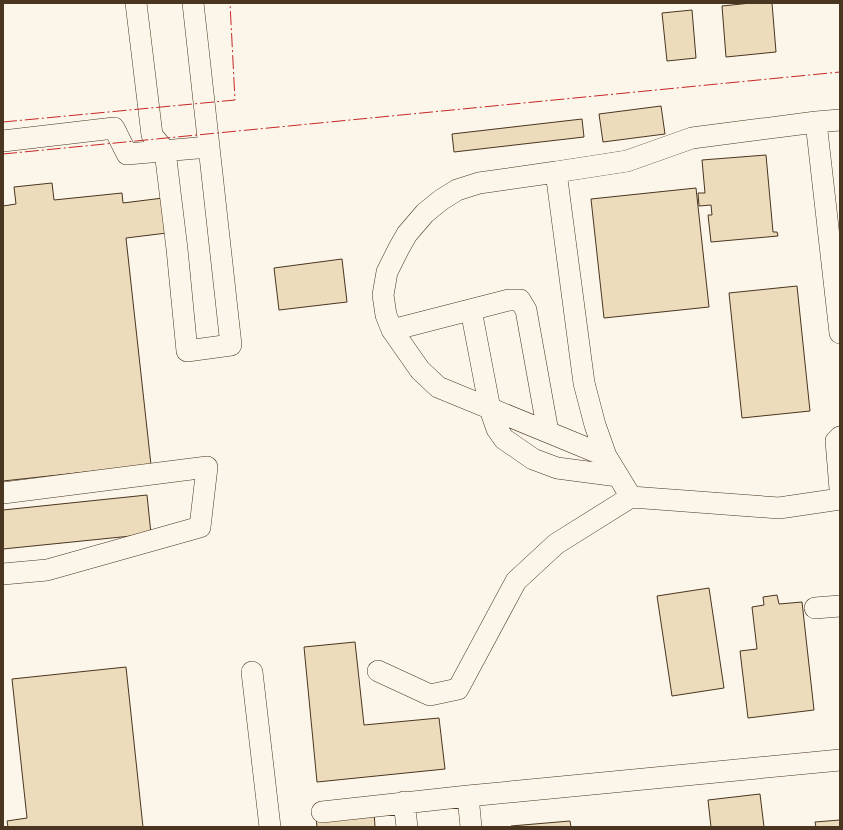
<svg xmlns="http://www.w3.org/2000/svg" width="843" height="830" viewBox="0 0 843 830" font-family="'Fira Sans',sans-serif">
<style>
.building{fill:#ecdcbc;stroke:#4a3520}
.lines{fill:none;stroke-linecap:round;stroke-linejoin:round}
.minor-casing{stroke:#4a3520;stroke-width:22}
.minor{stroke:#fbf6e9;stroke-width:21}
.power{stroke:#c62828;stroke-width:1;stroke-dasharray:14 3 2 3;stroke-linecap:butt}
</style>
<rect width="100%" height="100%" fill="#fbf6e9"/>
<path class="building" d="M751,3h21l4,49 -50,5 -4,-51z
M692,10l4,48 -29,3 -5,-48z
M661,106l4,28 -62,8 -4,-28z
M582,119l2,18 -130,15 -2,-18z
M766,155l7,77h4l1,4 -67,6 -3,-27h4l-1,-10 -12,1 -1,-13h7l-3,-33z
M52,183l2,17 68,-7 1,10 40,-5 4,35 -41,5 25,227 -148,16v-275l13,-2 -2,-17z
M696,188l13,119 -105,11 -13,-119z
M342,259l5,43 -68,8 -5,-42z
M797,286l13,125 -68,7 -13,-125z
M147,495l4,39 -148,15v-39z
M709,588l15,100 -52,8 -15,-100z
M777,595l2,9 23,-2 12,108 -66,8 -8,-67 17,-2 -5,-42 12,-2 -1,-8z
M355,642l9,83 75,-7 6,51 -128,13 -13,-135z
M126,667l17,160h-135l-1,-6 20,-3 -15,-139z
M760,794l4,33h-53l-3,-27z
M374,811l1,16h-58l-1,-10z
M840,820v7h-24l-1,-5z
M570,821l1,6h-60v-1z"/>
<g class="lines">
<defs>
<path id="minor" d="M136,3l16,132 13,16 12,98 10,102 44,-6 -22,-198
M840,120l-24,2 24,211
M3,141l111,-13 13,26 82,-7 -16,-144
M556,172l71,-11 65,-23 124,-16
M471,310l19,99 7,20 7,10 29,20 24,9 61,8
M392,330l117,-30h11l6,10 22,122
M840,437l-4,4 4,48
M606,456l-168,-69 -18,-17 -28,-40 -6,-15 -3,-20 4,-23 12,-24 8,-14 18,-21 16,-13 16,-10 22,-7 77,-11 28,211 11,42 11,31 25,41
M3,493l204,-26 -7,60 -153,43 -44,4
M815,608l25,-2
M378,671l52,24 28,-6 58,-108 40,-37 75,-47 148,11 61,-9
M252,672l18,155
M468,796l3,31
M404,802l3,25
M322,812l146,-16 372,-36"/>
</defs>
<use href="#minor" class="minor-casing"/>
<use href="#minor" class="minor"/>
<path class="power" d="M3,122l232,-22 -5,-97
M3,154l837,-82"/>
</g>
<rect width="843" height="830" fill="none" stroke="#4a3520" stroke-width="8"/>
</svg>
